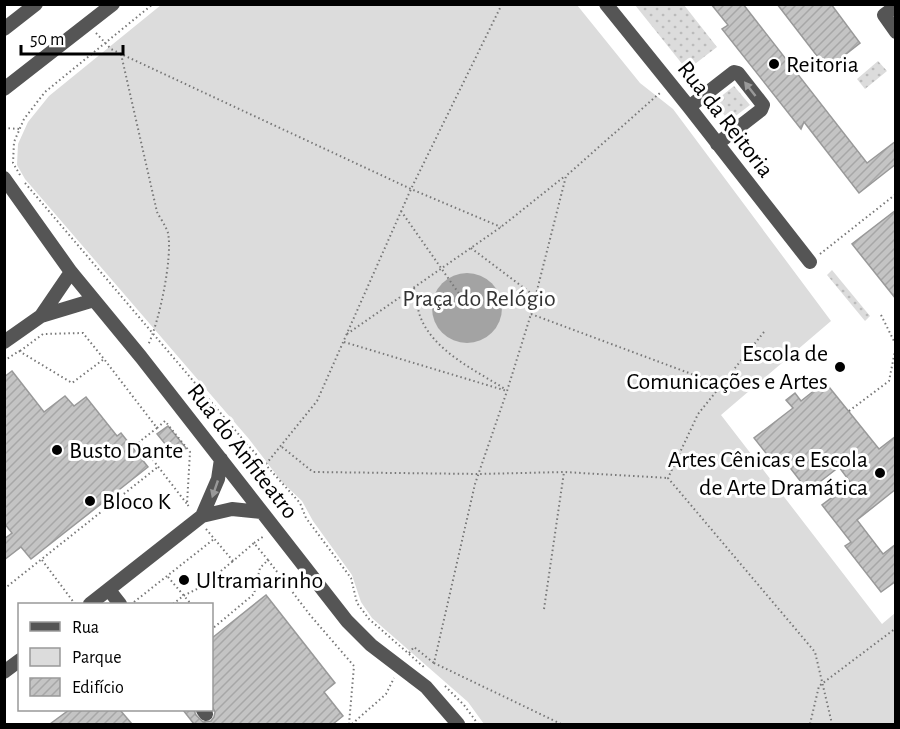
<svg xmlns="http://www.w3.org/2000/svg" width="900" height="729" viewBox="0 0 900 729" font-family="'Alegreya Sans',sans-serif">
<style>
.grass{fill:url(#grass-dots)}
.park{fill:#dcdcdc}
.water{fill:#a3a3a3}
.building{fill:url(#building-hatch);stroke:#999;stroke-width:1.5}
.lines{fill:none;stroke-linecap:round;stroke-linejoin:round}
.path{stroke:#777;stroke-width:2;stroke-dasharray:1.5 3;stroke-linecap:butt}
.minor{stroke:#555;stroke-width:14}
.oneway{fill:#999}
.poi-dot{fill:#000;stroke:#fff;stroke-width:2}
.labels{text-anchor:middle;stroke-width:6;stroke-linejoin:round;paint-order:stroke}
.poi-label{font-size:24px;fill:#000;stroke:#fff;text-anchor:start}
.street-label{font-size:24px;fill:#000;stroke:#fff}
.park-label{font-size:24px;fill:#333;stroke:#fff}
</style>
<defs>
<pattern id="grass-dots" width="8" height="8" patternUnits="userSpaceOnUse" patternTransform="scale(1.5)"><rect width="8" height="8" fill="#dcdcdc"/><path d="M2 2h.1M6 6h.1" fill="none" stroke="#bbb" stroke-width="1.8" stroke-linecap="round"/></pattern>
<pattern id="building-hatch" width="6" height="6" patternUnits="userSpaceOnUse" patternTransform="scale(1.5)"><rect width="6" height="6" fill="#c4c4c4"/><path d="M-1 1l2-2M0 6l6-6M5 7l2-2" fill="none" stroke="#a7a7a7"/></pattern>
</defs>
<rect width="100%" height="100%" fill="#fff"/>
<path class="grass" d="M635,5h49l33,42 -30,23z
M878,61l9,10 -22,18 -8,-10z
M734,86l16,19 -21,16 -15,-19z
M832,270l38,46 -5,5 -38,-46z"/>
<path class="park" d="M161,5h416l63,78 33,26 158,212 -110,94 161,209 13,-11v111h-411l-16,-22 -96,-84 -11,-16 -9,-27 -39,-54 -11,-20 -21,-20 -32,-42 -224,-260 -8,-14 1,-21 10,-22 21,-26z"/>
<path class="water" d="M432 308a35 35 0 1 1 70 0a35 35 0 1 1-70 0Z"/>
<path class="building" d="M711,4h32l124,159 29,-22v23l-37,29 -55,-71 -3,7 -79,-100 6,-4z
M777,4h54l29,39 -33,26z
M896,210v89l-44,-55z
M12,371l32,41 21,-16 9,10 12,-9 31,39 4,-3 27,34 -117,92 -10,-12 -17,13v-21l8,-6 -8,-10v-146z
M825,382l54,67 17,-13v53l-39,31 26,34 13,-10v37l-15,11 -36,-46 6,-4 -29,-37 29,-22 -12,-16 -31,24 -27,-35 -8,6 -19,-24 39,-30 -7,-8 9,-7 6,8z
M168,426l18,22 -11,8 -18,-22z
M266,595l69,88 -11,9 19,24 -10,8h-139l-11,-14h11l2,5 7,7 8,-1 3,-4 1,-5 -3,-6v-68z
M69,710h51l12,14h-82z"/>
<g class="lines">
<path class="path" d="M96,33l15,16 10,5 290,135 90,38
M121,54l36,158c3,6 9,14 11,21 5,24 -9,90 -20,112
M4,128l16,1
M20,175l-7,-12 1,-21 10,-23 21,-27 108,-88
M25,183l221,260 54,60 6,15 45,60 6,25 12,16 56,49
M401,211l66,94
M471,248l65,49
M820,254l76,-60
M414,288c2,9 3,19 6,28 13,35 55,54 85,73
M531,314l190,71
M881,315l15,30
M764,332l-66,82 -30,64 147,174 17,72
M347,334l154,-107 64,-51
M344,342l163,49
M20,351l23,-17 40,-1 21,26
M4,361l15,-10 53,32 32,-24 53,69 8,-7 25,31 -3,52 3,4
M849,411l40,-30 7,-35
M157,428l-18,14 48,62
M282,447l31,25 166,2 85,-2 104,6
M266,464l51,-63 94,-212 91,-185
M272,502l14,-11
M206,529l27,32 21,-18 14,17 -8,8 -6,26 -42,35
M254,543l10,-7
M42,560l33,44
M268,560l42,55 44,51 -5,58
M168,577l23,27
M4,589l155,-123
M134,602l80,-63
M173,604l10,-8 20,-10 30,-25
M544,609l20,-137
M409,653l5,-6 20,16
M445,686l19,19 14,19
M352,724l34,-30 8,-16
M561,724l-127,-61 41,-179 32,-93 24,-77 35,-138 95,-84
M810,724l9,-38 77,-58"/>
<path class="minor" d="M606,4l83,103 121,155
M896,6l-12,9 12,17
M4,29l32,-25
M4,89l109,-85
M689,107l45,-35 4,1 25,32 -2,5 -44,34
M4,178l67,94 70,85 206,264 24,24 55,42 32,37
M41,316l53,-16
M4,342l37,-26 30,-44
M202,516l16,-37 3,-20
M109,590l11,14
M90,604l112,-88 30,-7 29,3
M4,672l16,-12
M203,710l3,4"/>
</g>
<defs><path id="oneway-solid" d="M-6-.8H1V-3.2L6.5 0L1 3.2V.8H-6Z" transform="scale(1.5)"/></defs>
<g class="oneway">
<use href="#oneway-solid" transform="translate(750 89) rotate(-128)"/>
<use href="#oneway-solid" transform="translate(215 489) rotate(109)"/>
</g>
<g class="poi-dot">
<circle cx="774" cy="64" r="6"/>
<circle cx="840" cy="367" r="6"/>
<circle cx="57" cy="450" r="6"/>
<circle cx="880" cy="473" r="6"/>
<circle cx="90" cy="501" r="6"/>
<circle cx="184" cy="580" r="6"/>
</g>
<g class="labels">
<g class="poi-label">
<text x="786" y="72">Reitoria</text>
<text x="828" y="361" text-anchor="end">Escola de<tspan x="828" dy="28">Comunicações e Artes</tspan></text>
<text x="69" y="458">Busto Dante</text>
<text x="868" y="467" text-anchor="end">Artes Cênicas e Escola<tspan x="868" dy="28">de Arte Dramática</tspan></text>
<text x="102" y="509">Bloco K</text>
<text x="196" y="588">Ultramarinho</text>
</g>
<g class="street-label">
<text transform="translate(726 119) rotate(52)" y="8">Rua da Reitoria</text>
<text transform="translate(243 451) rotate(52)" y="8">Rua do Anfiteatro</text>
</g>
<g class="park-label">
<text x="479" y="306">Praça do Relógio</text>
</g>
</g>
<rect width="900" height="729" fill="none" stroke="#000000" stroke-width="12"/>
<rect x="18" y="603" width="195" height="108" fill="#ffffff" stroke="#999999" stroke-width="1.5"/>
<rect x="30" y="622" width="30" height="9" fill="#555555" stroke="#999999" stroke-width="1.5"/>
<text x="72" y="633" font-size="18" fill="#000000">Rua</text>
<rect x="30" y="648" width="30" height="18" fill="#dcdcdc" stroke="#999999" stroke-width="1.5"/>
<text x="72" y="663" font-size="18" fill="#000000">Parque</text>
<rect x="30" y="678" width="30" height="18" fill="url(#building-hatch)" stroke="#999999" stroke-width="1.5"/>
<text x="72" y="693" font-size="18" fill="#000000">Edifício</text>
<path d="M21 45v9h102v-9" fill="none" stroke="#000000" stroke-width="3"/>
<text x="30" y="45" font-size="18" fill="#000000" stroke="#ffffff" stroke-width="4.5" paint-order="stroke">50 m</text>
</svg>
